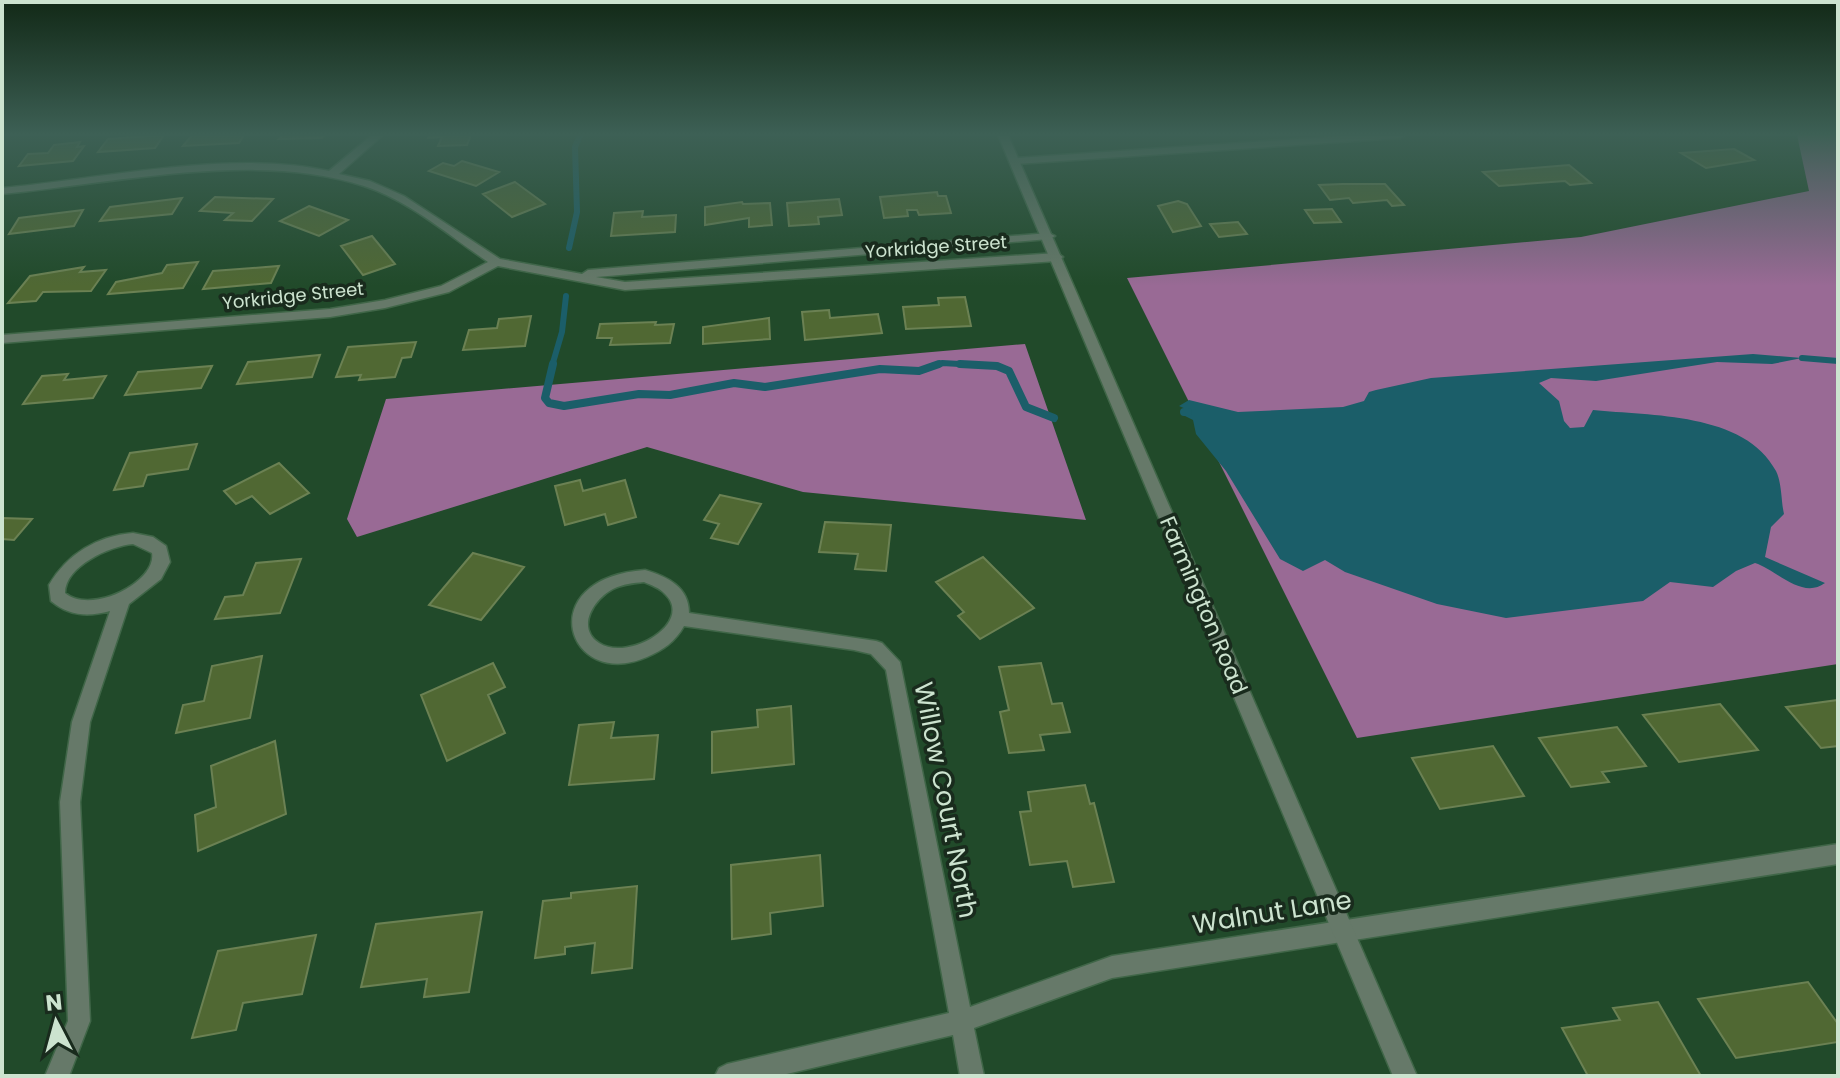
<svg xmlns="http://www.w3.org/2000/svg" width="1840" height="1078" viewBox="0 0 1840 1078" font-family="Poppins,sans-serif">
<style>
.forest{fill:#996a95}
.water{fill:#1b5e69}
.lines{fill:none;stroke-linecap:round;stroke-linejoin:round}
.stream-far1{stroke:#1b5e69;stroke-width:6}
.stream{stroke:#1b5e69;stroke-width:8}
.building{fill:#506833;stroke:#6b8153;stroke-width:2}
.minor-casing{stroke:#406648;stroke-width:3}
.tertiary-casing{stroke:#406648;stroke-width:3}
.minor{fill:#667969;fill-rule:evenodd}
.tertiary{fill:#667969;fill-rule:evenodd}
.labels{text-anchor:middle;stroke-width:7;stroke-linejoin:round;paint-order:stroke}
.far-street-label{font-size:18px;fill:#cce3cf;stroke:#192b1d}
.street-label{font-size:22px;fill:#cce3cf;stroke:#192b1d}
.near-street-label{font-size:26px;fill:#cce3cf;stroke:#192b1d}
</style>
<rect width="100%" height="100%" fill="#214a2a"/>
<path class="forest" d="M1797,135h41v529l-481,74 -230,-460 454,-41 228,-46z
M1025,344l61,176 -283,-28 -156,-45 -290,90 -10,-18 39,-120z"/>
<path class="water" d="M1753,354l49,4 -30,6 -55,-2 -121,19 -45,-3 -12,5 20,18 5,20 6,7 14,-1 9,-17c57,6 152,2 183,61 6,12 5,30 8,43l-13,13 -6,30 60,26c-23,17 -48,-13 -70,-20l-19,8 -23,16 -43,-5 -27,19 -137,17 -69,-14 -92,-32 -20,-12 -22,11 -23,-12 -54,-88 -30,-37 -3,-14 -10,-5 5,-5 -9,-4 10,-6 49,12 105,-5 21,-6 5,-9 7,-2 55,-12z"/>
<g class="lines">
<path class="stream-far1" d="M569,248l8,-36 -2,-65 5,-12
M1802,358l36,3
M552,366l10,-34 4,-36
M933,366l9,-3 54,3"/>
<path class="stream" d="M553,364l-8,34 4,5 15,3 75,-12 31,1 64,-12 31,4 115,-18 39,2 20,-7
M960,364l37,2 12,5 17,36 28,11
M1184,412h4"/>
</g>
<path class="building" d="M164,135l-9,13 -57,4 10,-13z
M192,135h52l-5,8 -56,3z
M283,135h41l-2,3 -43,1z
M429,135h42l-4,10 -29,1 4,-9 -14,1z
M80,142l-3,5 7,-1 -11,15 -54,5 9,-12 20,-1 6,-8z
M1734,149l20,11 -48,8 -25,-15z
M462,161l37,11 -23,14 -47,-15 14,-8 11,3z
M1569,165l22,18 -21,2 -5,-4 -66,5 -16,-14z
M515,182l30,22 -33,13 -29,-23z
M1342,184h43l19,21 -12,1 -5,-6 -34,3 -4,-5 -19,2 -11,-15z
M937,192l1,4h8l5,17 -32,2 -2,-5h-10l1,6 -24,2 -4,-21z
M215,197l58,2 -21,22 -27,-1 8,-7 -33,-2z
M182,198l-10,16 -72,7 10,-14z
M839,199l3,16 -24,2 1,7 -30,2 -2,-23z
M1178,201l9,3 14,22 -28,6 -15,-26z
M742,202l1,2 27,-1 2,22 -23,2v-9l-44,7v-18z
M309,206l39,14 -29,16 -39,-15z
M1332,209l9,13 -27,1 -9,-13z
M83,210l-9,16 -65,8 10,-16z
M643,211l-1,6 34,-2 -1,17 -64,4 3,-23z
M1238,222l9,12 -28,3 -9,-13z
M372,236l23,28 -32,11 -22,-29z
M198,262l-15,26 -75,6 8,-12 46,-9 5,-8z
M279,266l-8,17 -68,6 10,-18z
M84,267l-4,5 26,-2 -15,21 -48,1 -7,9 -28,2 22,-27z
M965,297l6,29 -65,3 -3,-22 36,-2 -1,-7z
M829,310l1,8 48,-4 4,19 -77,7 -3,-28z
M531,316l-6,30 -62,4 6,-20 28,-2 2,-9z
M769,318l1,21 -67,5v-17z
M656,322l-1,3 19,-1 -4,19 -60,2 2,-7h-15l3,-14z
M416,342l-5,15 -9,1 -7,19 -36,3 2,-5 -25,2 12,-30z
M320,355l-8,22 -75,7 11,-22z
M212,366l-11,22 -76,7 13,-23z
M68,374l-4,6 42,-4 -13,22 -70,6 19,-28z
M197,444l-9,25 -41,6 -4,11 -29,4 16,-37z
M279,463l30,30 -39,21 -18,-18 -16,8 -12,-13z
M580,480l3,11 42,-11 11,37 -28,8 -3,-11 -40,11 -10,-39z
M720,495l41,9 -23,40 -27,-6 8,-14 -15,-4z
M2,518l30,1 -18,21 -12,-1z
M825,522l66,3 -5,46 -31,-2 3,-15 -39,-2z
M473,553l51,14 -43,53 -52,-15z
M983,557l51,51 -54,31 -22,-23 6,-4 -28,-30z
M301,559l-21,54 -65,6 10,-22 18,-2 13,-32z
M262,656l-12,62 -74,15 7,-28 21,-4 8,-35z
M493,663l12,24 -17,8 17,38 -58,28 -26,-66z
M1041,663l11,41 10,-1 8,29 -30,3 4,15 -35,3 -9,-41 9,-2 -10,-43z
M1838,700v46l-17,2 -35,-41z
M1720,704l38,46 -79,12 -36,-47z
M791,706l3,58 -82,9v-41l46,-5 -1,-17z
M614,722l-3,16 47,-3 -4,44 -85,6 10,-60z
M1617,727l29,39 -44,6 7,10 -38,5 -32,-49z
M275,741l11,73 -88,37 -3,-36 21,-8 -5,-41z
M1493,746l31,50 -84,13 -28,-51z
M1085,785l5,19 4,-1 20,79 -41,5 -6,-26 -37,4 -10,-53 11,-1 -3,-19z
M820,855l3,51 -53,7 1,21 -39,5 -1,-74z
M637,886l-5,82 -40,5 3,-30 -30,4v7l-30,4 8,-57 28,-3v-5z
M482,912l-13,80 -45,5 3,-18 -66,8 15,-63z
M316,935l-14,59 -59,9 -7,27 -44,8 26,-87z
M1808,982l30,42v18l-102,16 -38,-59z
M1658,1002l43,74h-113l-26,-48 58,-8 -7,-12z"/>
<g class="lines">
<defs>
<path id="minor" d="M372,135h11l-44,39 31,7 34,15 96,63 82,15 6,-4 461,-37 6,3 -6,3 -453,38 29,5 432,-29 6,4 -6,4 -432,29 -127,-24 -49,26 -64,16 -55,9 -328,26v-8l328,-26 55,-9 56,-14 47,-24c-40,-27 -78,-61 -124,-76 -108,-36 -251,-2 -362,8v-6c98,-9 232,-39 327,-17z
M1358,135h47l-5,3 -385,26 -5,-3 5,-3z
M133,533l20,4 13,9 4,16 -9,17 -32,25 -39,118 -10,80 10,219 -21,55h-24l23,-55 -8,-219 12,-80 38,-111c-22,6 -41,5 -59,-10l-2,-16c18,-31 48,-49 84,-52zM133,544l19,9c5,29 -61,62 -87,40 0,-27 45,-47 68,-49z
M645,570c23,7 44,17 44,43l187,28 6,2 18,19 70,345 142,-51 726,-112v20l-726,114 -138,50 10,48h-24l-7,-41 -175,41h-63l4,-8 8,-4 222,-51 -63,-343 -15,-16 -17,-4 -170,-24c-9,16 -21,24 -37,31 -80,35 -117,-79 -2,-87zM644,582c7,3 16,6 21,12 30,29 -37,68 -66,49 -24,-16 -4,-45 14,-54 10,-5 20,-6 31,-7z"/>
<path id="tertiary" d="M998,135h10l409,941h-24z"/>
</defs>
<use href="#minor" class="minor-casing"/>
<use href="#tertiary" class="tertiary-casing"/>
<use href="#minor" class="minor"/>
<use href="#tertiary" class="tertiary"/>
</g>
<linearGradient id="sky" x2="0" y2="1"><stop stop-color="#122917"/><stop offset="0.47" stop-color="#3d6055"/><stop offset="1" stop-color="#3d6055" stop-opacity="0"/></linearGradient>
<rect width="1840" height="286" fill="url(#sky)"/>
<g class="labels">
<g class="far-street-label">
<text transform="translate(936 247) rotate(-4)" y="6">Yorkridge Street</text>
<text transform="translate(293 296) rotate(-6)" y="6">Yorkridge Street</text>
</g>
<g class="street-label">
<text transform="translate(1204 605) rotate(67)" y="8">Farmington Road</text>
</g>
<g class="near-street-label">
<text transform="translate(946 800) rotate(79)" y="9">Willow Court North</text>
<text transform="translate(1272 912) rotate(-9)" y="9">Walnut Lane</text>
</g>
</g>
<rect width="1840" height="1078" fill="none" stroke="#cce3cf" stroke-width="8"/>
<g transform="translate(56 1022) rotate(354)" stroke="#192b1d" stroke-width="6" paint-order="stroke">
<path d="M0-6L14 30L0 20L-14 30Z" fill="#cce3cf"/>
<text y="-12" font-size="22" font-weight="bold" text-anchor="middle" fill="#cce3cf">N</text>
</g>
</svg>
